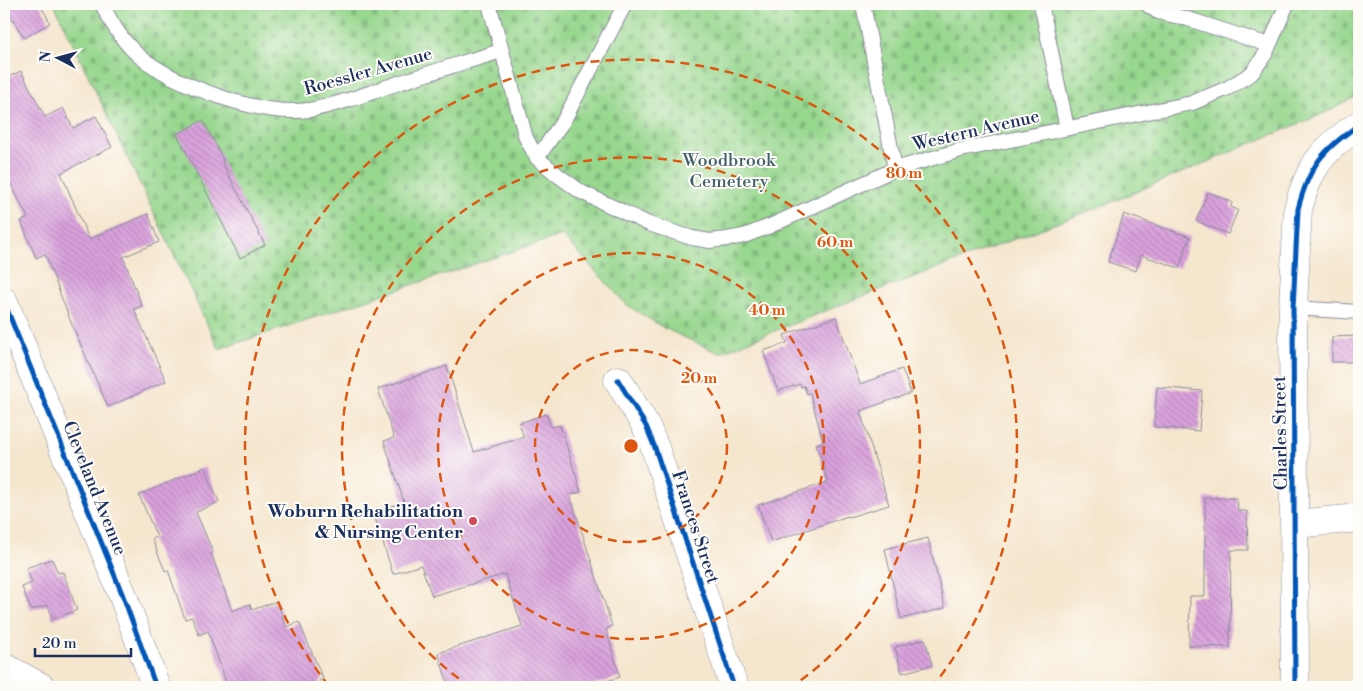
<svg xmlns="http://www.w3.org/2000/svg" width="1363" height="691" viewBox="0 0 1363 691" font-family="'Libre Bodoni',serif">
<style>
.cemetery{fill:url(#cemetery-stones);stroke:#598376}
.building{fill:url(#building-back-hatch)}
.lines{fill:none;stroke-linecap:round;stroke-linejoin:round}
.lane-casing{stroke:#888a96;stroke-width:16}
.street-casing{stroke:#888a96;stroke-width:29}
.secondary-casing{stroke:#888a96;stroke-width:29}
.lane{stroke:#fff;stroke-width:14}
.street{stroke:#fff;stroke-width:28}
.secondary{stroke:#fff;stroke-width:28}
.cycleway-casing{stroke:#fdfcf7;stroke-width:8}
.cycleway{stroke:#0057b8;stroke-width:5}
.ring{fill:none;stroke:#de5710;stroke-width:2.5;stroke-dasharray:9 6}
.poi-dot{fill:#d1495b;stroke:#fdfcf7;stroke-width:2}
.labels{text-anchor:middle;stroke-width:4;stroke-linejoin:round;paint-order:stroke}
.street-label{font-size:18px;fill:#1b2f5e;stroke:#fdfcf7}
.park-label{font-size:18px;fill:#40616c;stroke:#fdfcf7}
.poi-label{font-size:18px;font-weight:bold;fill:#1b2f5e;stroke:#fdfcf7;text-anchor:end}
.centre{fill:#de5710;stroke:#fdfcf7;stroke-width:2.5}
.ring-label{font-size:15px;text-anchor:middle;font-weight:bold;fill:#de5710;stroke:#fdfcf7;stroke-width:4;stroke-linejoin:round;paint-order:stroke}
</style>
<defs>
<pattern id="cemetery-stones" width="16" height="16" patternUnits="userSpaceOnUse" patternTransform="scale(1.25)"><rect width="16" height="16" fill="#97d78e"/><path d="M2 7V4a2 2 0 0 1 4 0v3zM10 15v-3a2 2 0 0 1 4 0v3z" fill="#82b97d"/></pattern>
<pattern id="building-back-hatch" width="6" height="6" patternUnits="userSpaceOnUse" patternTransform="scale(1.25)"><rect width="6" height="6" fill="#daa1dd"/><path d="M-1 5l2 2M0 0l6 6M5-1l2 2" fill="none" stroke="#b084b6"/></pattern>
</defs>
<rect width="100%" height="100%" fill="#fdfcf7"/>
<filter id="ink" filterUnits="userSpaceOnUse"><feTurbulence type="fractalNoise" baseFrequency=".02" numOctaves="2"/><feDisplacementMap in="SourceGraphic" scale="10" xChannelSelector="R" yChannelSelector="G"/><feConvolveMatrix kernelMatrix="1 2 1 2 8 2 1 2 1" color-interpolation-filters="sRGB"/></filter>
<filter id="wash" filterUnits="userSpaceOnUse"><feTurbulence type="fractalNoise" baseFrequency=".0096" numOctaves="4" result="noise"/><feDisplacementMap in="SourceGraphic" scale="20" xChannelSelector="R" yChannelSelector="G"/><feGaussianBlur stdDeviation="1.12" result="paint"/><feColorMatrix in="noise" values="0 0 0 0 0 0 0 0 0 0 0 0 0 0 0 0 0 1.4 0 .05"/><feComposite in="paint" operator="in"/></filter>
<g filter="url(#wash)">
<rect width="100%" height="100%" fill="#f5e6ce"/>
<path class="cemetery" d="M54,4h1305v91l-30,16 -222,93 -254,96 -134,53 -55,-25 -37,-23 -65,-70 -343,114z"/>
<g id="blocks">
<path class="building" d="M4,4h36l10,19 -26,15z
M21,71l24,46 18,-9 10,20 23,-12 16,31 -51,26 28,66 59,-25 11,28 -36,15 19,49 -8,3 32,72 -58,26 -36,-82 -27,-71 -9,4 -15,-37 7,-3 -24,-48v-91z
M203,120l21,41 -2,1 43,83 -25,13 -63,-124z
M1208,192l24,10 -1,5 7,3 -10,24 -32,-13z
M1124,214l66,23 -11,31 -38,-13 -5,16 -28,-9z
M836,317l24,67 42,-15 9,24 -51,18 29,94 -40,12 -1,-1 -77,26 -13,-37 70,-23 -12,-38 7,-2 -13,-49 -3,1 -3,-8 -3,1 -1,-3 -22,7 -15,-40 24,-8 -3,-8z
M1357,336l1,26h-26v-25z
M447,366l27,86 50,-15 -5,-14 27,-9 5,13 9,-2 21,67 -11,3 42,131 -6,3 14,48 -34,10h-137l-11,-34 84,-27 -17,-52 -73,22 -11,-31 -28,9 -20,-62 31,-10 -20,-61 10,-3 -16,-49z
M1157,387l45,4 -3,40 -45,-4z
M205,467l14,35 -23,10 17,40 -2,1 21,58 18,-7 2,6 25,-9 9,26 13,-5 24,57 -4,2 2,6h-93l-20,-56 -9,4 -7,-18 -7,2 -17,-49 -3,1 -13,-32 5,-2 -18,-42z
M1205,498h32l1,13h9l1,39h-17l-1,97 -41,-1 1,-50h15z
M928,538l17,70 -44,11 -16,-70z
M52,559l6,14 5,-1 14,38 -24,9 -5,-14 -17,5 -9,-23 10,-4 -6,-15z
M925,639l7,26 -30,8 -7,-26z"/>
</g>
</g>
<g filter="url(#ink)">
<use href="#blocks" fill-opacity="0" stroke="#888a96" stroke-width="1"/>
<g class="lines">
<defs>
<path id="lane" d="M102,4c9,19 21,38 37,52 38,30 122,61 170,54 30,-5 59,-17 87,-26 35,-12 70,-22 105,-33
M489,4l37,134 11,20 22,18 22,16 68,32 43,14 18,3 17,-2 17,-3 26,-10 125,-57 66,-19 231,-47 36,-15 24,-15 14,-20 21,-49
M863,4l32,165
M1041,4l26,124
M1146,4l12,8 30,7 81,26
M537,158l27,-38 61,-116
M1293,308l66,4"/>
<path id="street" d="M4,302l119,294 33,91
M618,380l28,46 9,22 79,239
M1295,524l64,-6
M1295,687l-2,-379 5,-99c11,-43 25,-60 61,-84"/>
<path id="secondary" d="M4,667l37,20"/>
</defs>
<use href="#lane" class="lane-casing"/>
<use href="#street" class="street-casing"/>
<use href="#secondary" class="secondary-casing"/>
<use href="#lane" class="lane"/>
<use href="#street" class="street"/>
<use href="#secondary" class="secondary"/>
<defs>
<path id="cycleway" d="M4,302l119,294 33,91
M618,380l28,46 9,22 79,239
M1295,687l-2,-379 5,-99c11,-43 25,-60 61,-84"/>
</defs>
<use href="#cycleway" class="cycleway-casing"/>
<use href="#cycleway" class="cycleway"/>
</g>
</g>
<g class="ring">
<circle cx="631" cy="446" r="96"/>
<circle cx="631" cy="446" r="193"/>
<path d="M471 687A289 289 0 1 1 791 687"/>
<path d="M329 686A386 386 0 1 1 933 686"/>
</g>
<circle class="poi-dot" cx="473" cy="521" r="5"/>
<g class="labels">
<g class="street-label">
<text transform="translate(368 71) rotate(-16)" y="6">Roessler Avenue</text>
<text transform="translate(976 130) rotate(-13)" y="6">Western Avenue</text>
<text transform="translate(1280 433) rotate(-91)" y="6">Charles Street</text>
<text transform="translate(95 488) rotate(68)" y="6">Cleveland Avenue</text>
<text transform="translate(696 527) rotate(72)" y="6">Frances Street</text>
</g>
<g class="park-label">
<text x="729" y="166">Woodbrook<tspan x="729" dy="21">Cemetery</tspan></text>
</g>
<g class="poi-label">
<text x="463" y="517">Woburn Rehabilitation<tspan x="463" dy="21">&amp; Nursing Center</tspan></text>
</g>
</g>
<circle cx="631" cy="446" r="8" class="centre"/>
<g class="ring-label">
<text x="904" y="178">80 m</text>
<text x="835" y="247">60 m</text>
<text x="767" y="315">40 m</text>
<text x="699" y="383">20 m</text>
</g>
<rect width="1363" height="691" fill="none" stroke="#fdfcf7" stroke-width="20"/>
<g transform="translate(58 58) rotate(276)" stroke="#fdfcf7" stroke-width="4" paint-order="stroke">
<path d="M0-4L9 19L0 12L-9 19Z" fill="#1b2f5e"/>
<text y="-8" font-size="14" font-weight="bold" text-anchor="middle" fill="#1b2f5e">N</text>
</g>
<path d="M35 648v8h96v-8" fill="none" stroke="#1b2f5e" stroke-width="2.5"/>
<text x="42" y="648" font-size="15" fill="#1b2f5e" stroke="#fdfcf7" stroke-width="4" paint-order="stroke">20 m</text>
</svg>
